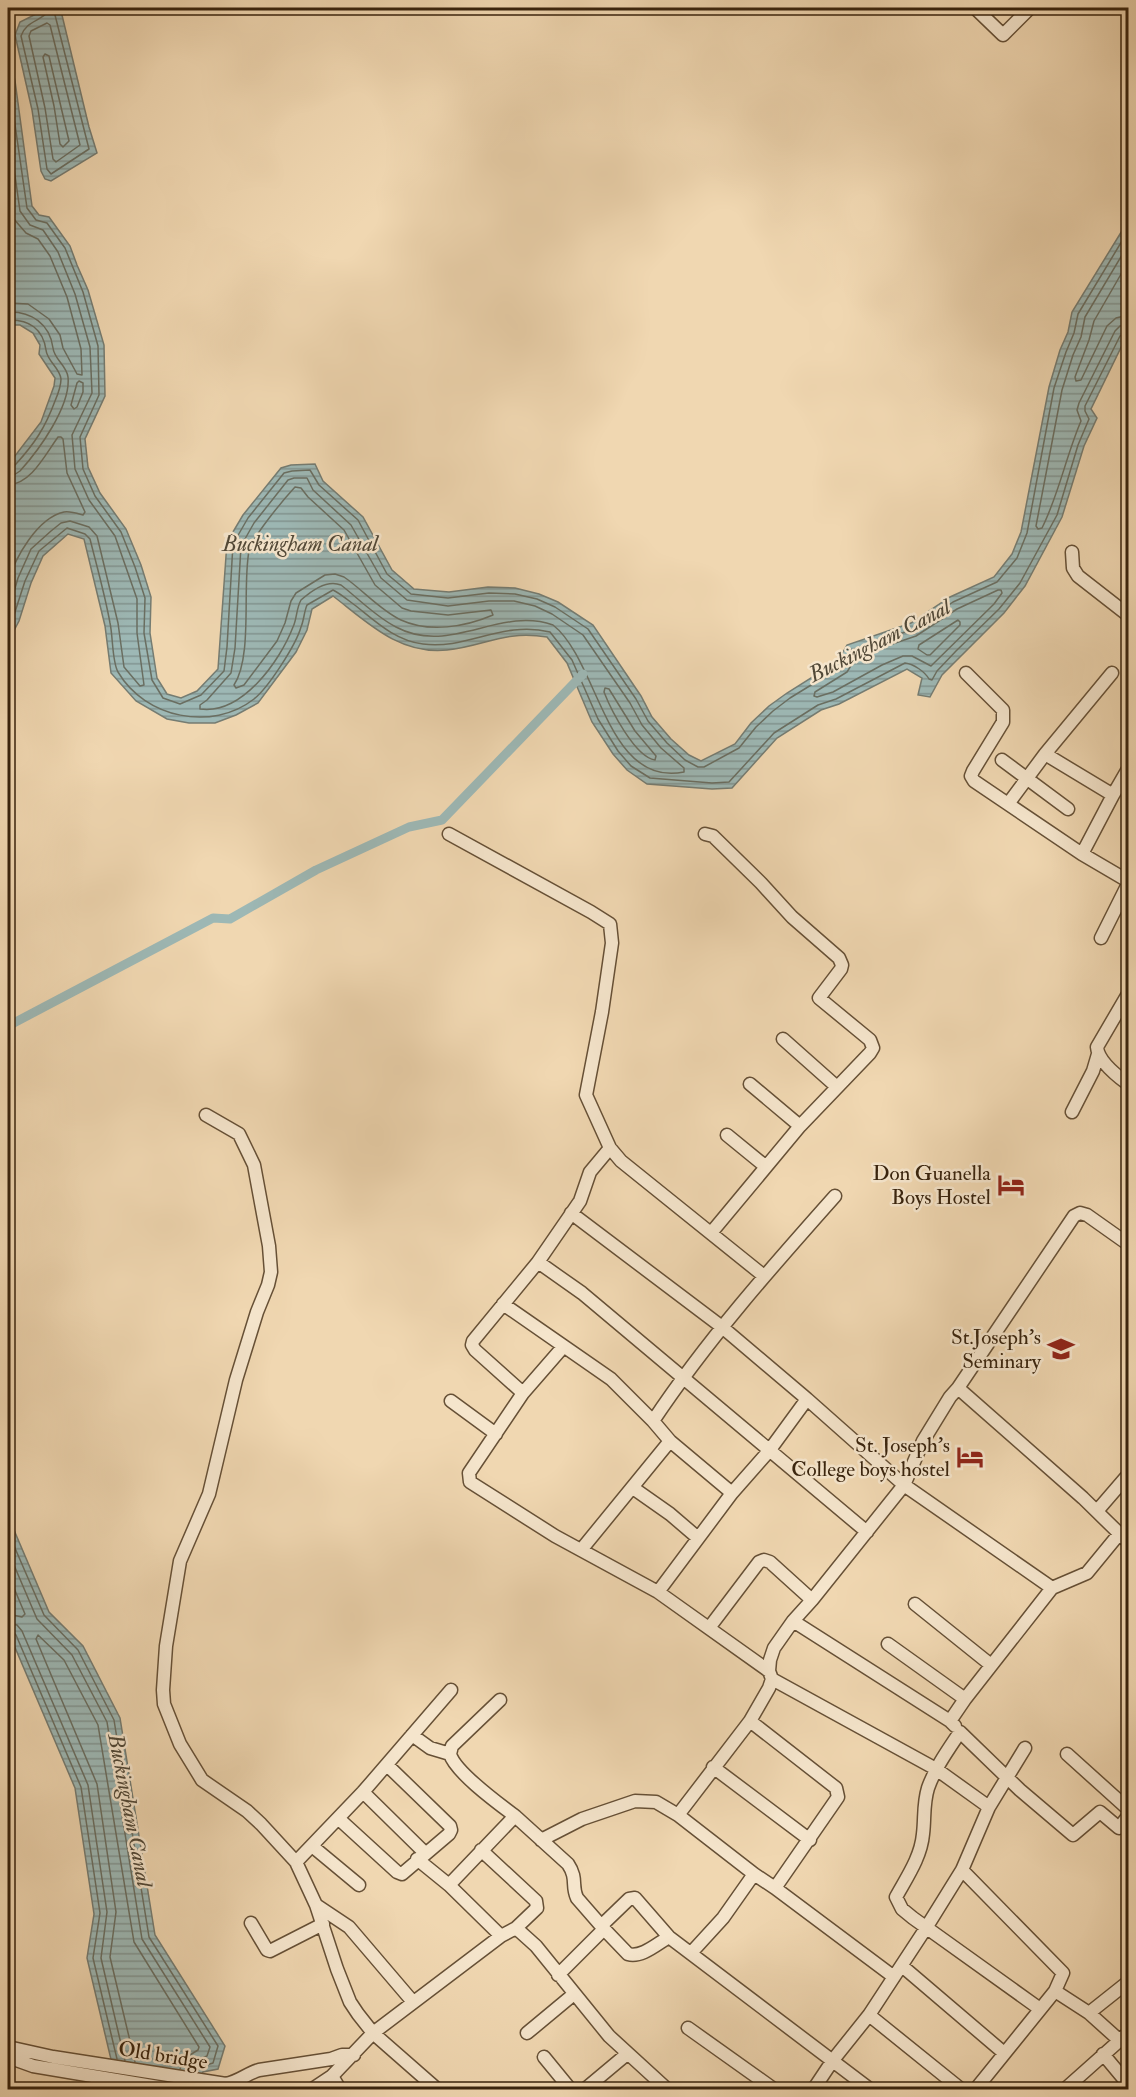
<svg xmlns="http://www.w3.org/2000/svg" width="1136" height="2097" viewBox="0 0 1136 2097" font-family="'IM FELL Double Pica',serif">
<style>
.water{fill:url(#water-rules);stroke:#757c72;stroke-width:1.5}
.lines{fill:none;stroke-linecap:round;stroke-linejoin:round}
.shore{stroke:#6a6e61;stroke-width:1.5}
.canal{stroke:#9db8b5;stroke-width:9}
.minor-casing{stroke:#665036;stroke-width:15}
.minor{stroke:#f5e5cc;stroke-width:12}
.labels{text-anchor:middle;stroke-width:5;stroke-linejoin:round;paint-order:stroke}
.poi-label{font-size:21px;fill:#38230d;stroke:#f5e5cc;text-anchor:end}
.street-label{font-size:21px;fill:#38230d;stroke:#f5e5cc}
.water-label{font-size:22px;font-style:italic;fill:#514837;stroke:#f5e5cc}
</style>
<defs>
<pattern id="water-rules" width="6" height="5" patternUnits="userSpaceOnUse" patternTransform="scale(1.5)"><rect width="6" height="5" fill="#9db8b5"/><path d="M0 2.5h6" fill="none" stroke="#819592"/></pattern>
</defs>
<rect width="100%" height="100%" fill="#f0d7b1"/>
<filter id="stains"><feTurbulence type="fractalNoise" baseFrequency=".00333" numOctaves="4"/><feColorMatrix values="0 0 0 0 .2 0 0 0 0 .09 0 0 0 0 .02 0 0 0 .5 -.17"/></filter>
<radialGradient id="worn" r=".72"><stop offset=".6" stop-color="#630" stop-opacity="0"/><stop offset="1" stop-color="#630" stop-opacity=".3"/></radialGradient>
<path class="water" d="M48,8h9l4,3 28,116 8,26 -46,28 -6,-2 -4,-8 -9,-61 -17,-75 5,-13z
M8,53l7,28 17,125 7,9 10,2 21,29 7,19 11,25 16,55 1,51 -20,43 3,28 12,26 26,36 15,36 10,32 -1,36 7,45 10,16 14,4 16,-7 21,-22 9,-127 16,-27 38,-47 10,-3 24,-1 8,17 40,36 29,53 22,19 35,3 39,-5 27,1 24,6 19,8 35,23 48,71 11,21 19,22 18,16 12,6 34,-17 16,-21 18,-17 18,-13 51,-32 9,-16 64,-22 39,-26 44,-20 18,-23 9,-22 28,-145 11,-37 8,-18 4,-20 56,-91v112l-37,76 6,9 -13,28 -22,71 -37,69 -21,27 -62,62 -12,22 -12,-2 4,-17 -15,-9 -68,35 -18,6 -44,28 -45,50 -20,1 -65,-5 -20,-14 -14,-16 -21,-32 -25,-59 -20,-26c-43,-7 -62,9 -100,13 -48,5 -80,-28 -114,-54l-21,13 -5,21 -11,22 -38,51 -22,12 -21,8h-26l-22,-4 -31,-18 -25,-28 -6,-47 -21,-87 -16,-5 -25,22 -12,27 -12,38 -11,21v-177l33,-43 13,-36 1,-8 -16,-24 1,-9 -7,-12 -13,-8h-12z
M8,1516l41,96 34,34 37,72 35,217 70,111 -7,23 -15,3 -8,17h-77l-31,-131 7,-44 -19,-126 -67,-157z"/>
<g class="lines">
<path class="shore" d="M50,10l5,5 34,134 -38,25 -4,-5 -9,-60 -17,-73c6,-16 19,-14 29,-26z
M47,23l3,2 30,120 -24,17 -3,-3 -8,-51 -16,-72 2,-5z
M45,54l4,2 20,85 -6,6 -3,-3 -6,-38 -11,-49z
M8,76l19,132 9,12 11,3 18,25 18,44 15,54 1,49 -19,42 3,32 12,27 26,36 14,35 10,31 -1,35 8,47 11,18 17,6 21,-9 23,-24 3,-24 6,-103 15,-26 36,-45 8,-2 18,-1 9,15 39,35 29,54 24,20 37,4 41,-5 26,1 22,5 18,8 33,22 48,70 12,22 19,22 18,17 13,7h6l35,-19 17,-21 17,-16 17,-13 52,-32 10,-16 62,-21 39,-27 44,-20 20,-24 10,-25 27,-145 12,-36 8,-19 4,-19 50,-83
M8,126l12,85 10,14 13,5 15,22 17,42 15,53 2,46 -20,42 3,34 14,31 26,36 22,63v34l7,52 -4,1 -16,-19 -6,-44 -21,-87 -8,-9 -19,-6 -9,2 -10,8 -20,18 -13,29 -10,34
M8,192l5,26 13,15 12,6 12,17 17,41 14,52 1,26 -5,-1 -14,-26 -3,-13 -11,-16 -21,-15 -20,-1
M1128,245l-43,72 -4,20 -8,18 -11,35 -26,136 2,3 4,-1c17,-34 24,-72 39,-107l-4,-11 2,-7 36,-72 5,-5 8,-2
M1128,262l-34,59 -5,19 -14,37 1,4 5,-1 26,-54 9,-8 12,-3
M8,312c23,-1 42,12 45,36 1,11 14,18 15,29 3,29 -29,73 -48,94l-6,4 -6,1
M8,320c21,-1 35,9 38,30 1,11 14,18 15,29 0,8 -3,15 -6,22 -10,27 -20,42 -39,63l-4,4h-4
M79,381l4,2v9l-6,15 -3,2 -3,-4 6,-22z
M294,478h13l6,12 38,35 30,53 26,22 41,6 41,-5h25l21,5 17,8 31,21 47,68 12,22 19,23 23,20v4c-78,16 -85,-111 -131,-147 -54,-19 -103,31 -157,2 -20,-10 -37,-28 -55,-42 -14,-6 -30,6 -40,15 -5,9 -4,19 -8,27 -13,34 -51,88 -93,82v-4l7,-5 24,-27 4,-25 6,-102 13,-23 34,-43z
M8,485c23,-1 37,-30 50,-48h3l2,2 4,34 18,39 -2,3c-7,-2 -13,-4 -19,-3 -27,6 -49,46 -56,70
M295,487l6,1 7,9 36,33 31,55 27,23 9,3 37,4 43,-5 2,5c-28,12 -64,18 -92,5 -21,-10 -38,-30 -57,-43l-9,-3 -10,1 -29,18 -5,8 -6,22 -8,18 -33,44 -8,3 -2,-3c19,-29 8,-98 15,-134 3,-14 35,-52 46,-64z
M998,590h3l1,3 -8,11 -63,62 -19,-10h-9l-21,9 -49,27 -16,5 -3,-1 1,-4 32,-20 10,-16 59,-20 41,-27z
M958,620l2,2v3l-30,30h-3l-9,-6 1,-4z
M8,629l5,-11 12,-37 14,-30 28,-23 18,6 5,5c7,28 15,56 20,84 3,13 2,39 8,49 27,46 94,60 136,27 14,-11 42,-54 47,-72 3,-7 3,-15 6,-22l26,-15c8,4 16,11 23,16 20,16 40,35 67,38 44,6 80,-24 127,-12l22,28 26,59 20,32 13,15 19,12 62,5 17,-1 45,-49 44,-28 18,-6 69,-36c9,1 20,9 24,16l3,1 5,-9 19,-20 43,-42 21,-26 37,-68 21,-70 11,-26 -4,-8v-5l35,-70 8,-4
M605,688l4,1 26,42 21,25 -1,4c-20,-3 -44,-50 -51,-68z
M8,1532l36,83 34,35 36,70 35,217 69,109 -5,17 -13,4 -4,5
M8,1551l29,68 35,36 35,67 35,217 68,108 -3,9 -12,5 -6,10
M8,1574l17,40 -3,3 -14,-3
M8,1623l9,2 5,6 66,154 19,127 -6,46 24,103
M8,1631h4l4,4 65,152 19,126 -7,45 24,101
M135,2062l-25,-105 6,-45 -19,-128 -61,-145 2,-4 26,25 34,65 36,217 65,105 -1,3 -13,8 -5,11"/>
<path class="canal" d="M8,1026l205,-108 17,1 86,-49 93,-43 33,-7 141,-146"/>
<defs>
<path id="minor" d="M975,8l28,27 27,-27
M1072,552l1,16 5,8 50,39
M966,673l37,37v12l-30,49 -2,5 3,5 108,73 46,27
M1002,760l66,49
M1113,795l15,-26
M1008,804l37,-50
M449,834l142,78 19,12 2,19 -10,69 -16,83 24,53 11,13 143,115
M705,834l8,2 48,47 31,34 47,41 3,7 -1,4 -22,29 51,42 3,8 -3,5 -70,73 -89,107
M1082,854l31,-59 -68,-41 67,-81
M1101,938l27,-54
M1128,994l-31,53c1,14 20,29 31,37
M783,1039l54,48
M750,1084l50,42
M1072,1112l21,-41 5,-17
M206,1115l33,19 15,31 15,81 2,26 -3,13 -11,27 -21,68 -27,114 -29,67 -14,85 -3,44 1,14 16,40 22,36 45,31 14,13 35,38 20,43 21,64 13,33 8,12 15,19 65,57
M727,1135l38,31
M571,1213l151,114 85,72 97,86 148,103
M1128,1244l-41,-29 -7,-2 -6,3 -116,172 125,110 45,44
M538,1262l42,-61 10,-29 20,-24
M503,1304l108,75 42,42 17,20
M523,1393l40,-46
M451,1401l45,33
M653,1421c54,-81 118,-153 182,-225
M633,1488l37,26 28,24
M1097,1511l31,-36
M581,1550l89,-109 62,52
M658,1592l74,-99 37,-42 38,-52
M915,1604l76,61
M793,1621l157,100 5,5
M709,1628l50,-66 5,-2 6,2 42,38
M888,1644l77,55
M769,1671l-111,-79 -103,-56 -85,-54 -1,-9 54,-80 -48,-43 -3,-5 1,-4 65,-79 44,31 285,239
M772,1679l164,90 53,38
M950,1721l15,-22 87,-111 35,-15 32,-39
M412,1735l18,13 20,6
M1067,1754l61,55
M713,1767l97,73
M363,1792l62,61
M678,1815l72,-94
M515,1816l53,48c10,15 3,21 9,34l27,31
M339,1819l58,53 5,2 47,-40 2,-4 -1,-4 -63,-61
M541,1840l41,-21 53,-18 21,1 22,13 76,59 21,14 119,89
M312,1846l47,39
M481,1850l55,51 1,7 -21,20
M417,1859l32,26 66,-69c-16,-12 -60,-44 -65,-62l2,-8 48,-46
M296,1862l67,-70 88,-102
M962,1870l101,103 -8,18 -80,99
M449,1885l52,51
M775,1888l63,-91 -2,-9 -86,-67 19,-33 3,-9 -3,-8 1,-11 4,-12 19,-27 19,-21 92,-115 19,-44 27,-44 8,-9
M316,1905l33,22 64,75
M251,1923l16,27 3,1 53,-27
M601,1926l28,-27 6,-1 34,39 202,153
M691,1953l32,-35 31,-44
M902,1966l102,87
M558,1975l46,-46 24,25c14,4 30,-11 41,-17
M1055,1991l34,22 30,27
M1040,2009l-127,-91 -11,-9 -6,-12c11,-20 25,-40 27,-63 2,-16 0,-30 5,-46 7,-20 20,-38 32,-56l60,58 53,45 27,-23 19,16 9,-12
M1089,2013l39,-31
M869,2015l93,75
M688,2028l87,62
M527,2033l47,-39
M8,2047l45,10 173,27c12,-2 22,-11 33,-14l72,-11 11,-4h12
M1103,2054l25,30
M8,2057l25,9 143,24
M544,2057l27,33
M332,2076l6,10 -4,4
M311,2090l21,-14 41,-43 128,-97 15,-8 20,18 73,90 59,54
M584,2090l43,-36
M813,2090l20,-30 36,-45 57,-87 36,-58 27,-63 36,-59
M1064,2090l64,-57"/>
</defs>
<use href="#minor" class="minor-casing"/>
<use href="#minor" class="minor"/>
</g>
<defs>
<symbol id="hotel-bare" viewBox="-9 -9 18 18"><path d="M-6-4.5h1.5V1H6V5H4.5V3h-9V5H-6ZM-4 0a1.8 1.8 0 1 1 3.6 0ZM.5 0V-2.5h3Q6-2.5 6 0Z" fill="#8f2418" stroke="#f5e5cc" stroke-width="2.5" paint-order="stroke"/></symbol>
<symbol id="school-bare" viewBox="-9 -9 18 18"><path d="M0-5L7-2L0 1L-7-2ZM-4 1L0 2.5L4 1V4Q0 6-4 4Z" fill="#8f2418" stroke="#f5e5cc" stroke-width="2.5" paint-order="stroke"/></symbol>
</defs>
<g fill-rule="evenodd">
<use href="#hotel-bare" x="992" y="1166" width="38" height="38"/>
<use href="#school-bare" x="1042" y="1330" width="38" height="38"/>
<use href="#hotel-bare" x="951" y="1438" width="38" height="38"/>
</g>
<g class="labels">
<g class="poi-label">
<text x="991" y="1180">Don Guanella<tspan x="991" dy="24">Boys Hostel</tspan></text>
<text x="1041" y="1344">St.Joseph's<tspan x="1041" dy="24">Seminary</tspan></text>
<text x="950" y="1452">St. Joseph's<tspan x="950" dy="24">College boys hostel</tspan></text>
</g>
<g class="street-label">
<text transform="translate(163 2055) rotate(9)" y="7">Old bridge</text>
</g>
<g class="water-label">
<text x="300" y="551">Buckingham Canal</text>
<text transform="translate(879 640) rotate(-27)" y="8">Buckingham Canal</text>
<text transform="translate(131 1810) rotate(79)" y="8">Buckingham Canal</text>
</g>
</g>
<rect width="1136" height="2097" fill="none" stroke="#f0d7b1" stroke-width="30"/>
<rect x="9" y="9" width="1118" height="2079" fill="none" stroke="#38230d" stroke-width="3"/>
<rect x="15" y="15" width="1106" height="2067" fill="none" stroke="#38230d" stroke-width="1.5"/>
<rect width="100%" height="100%" filter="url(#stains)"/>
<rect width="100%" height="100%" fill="url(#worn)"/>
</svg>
